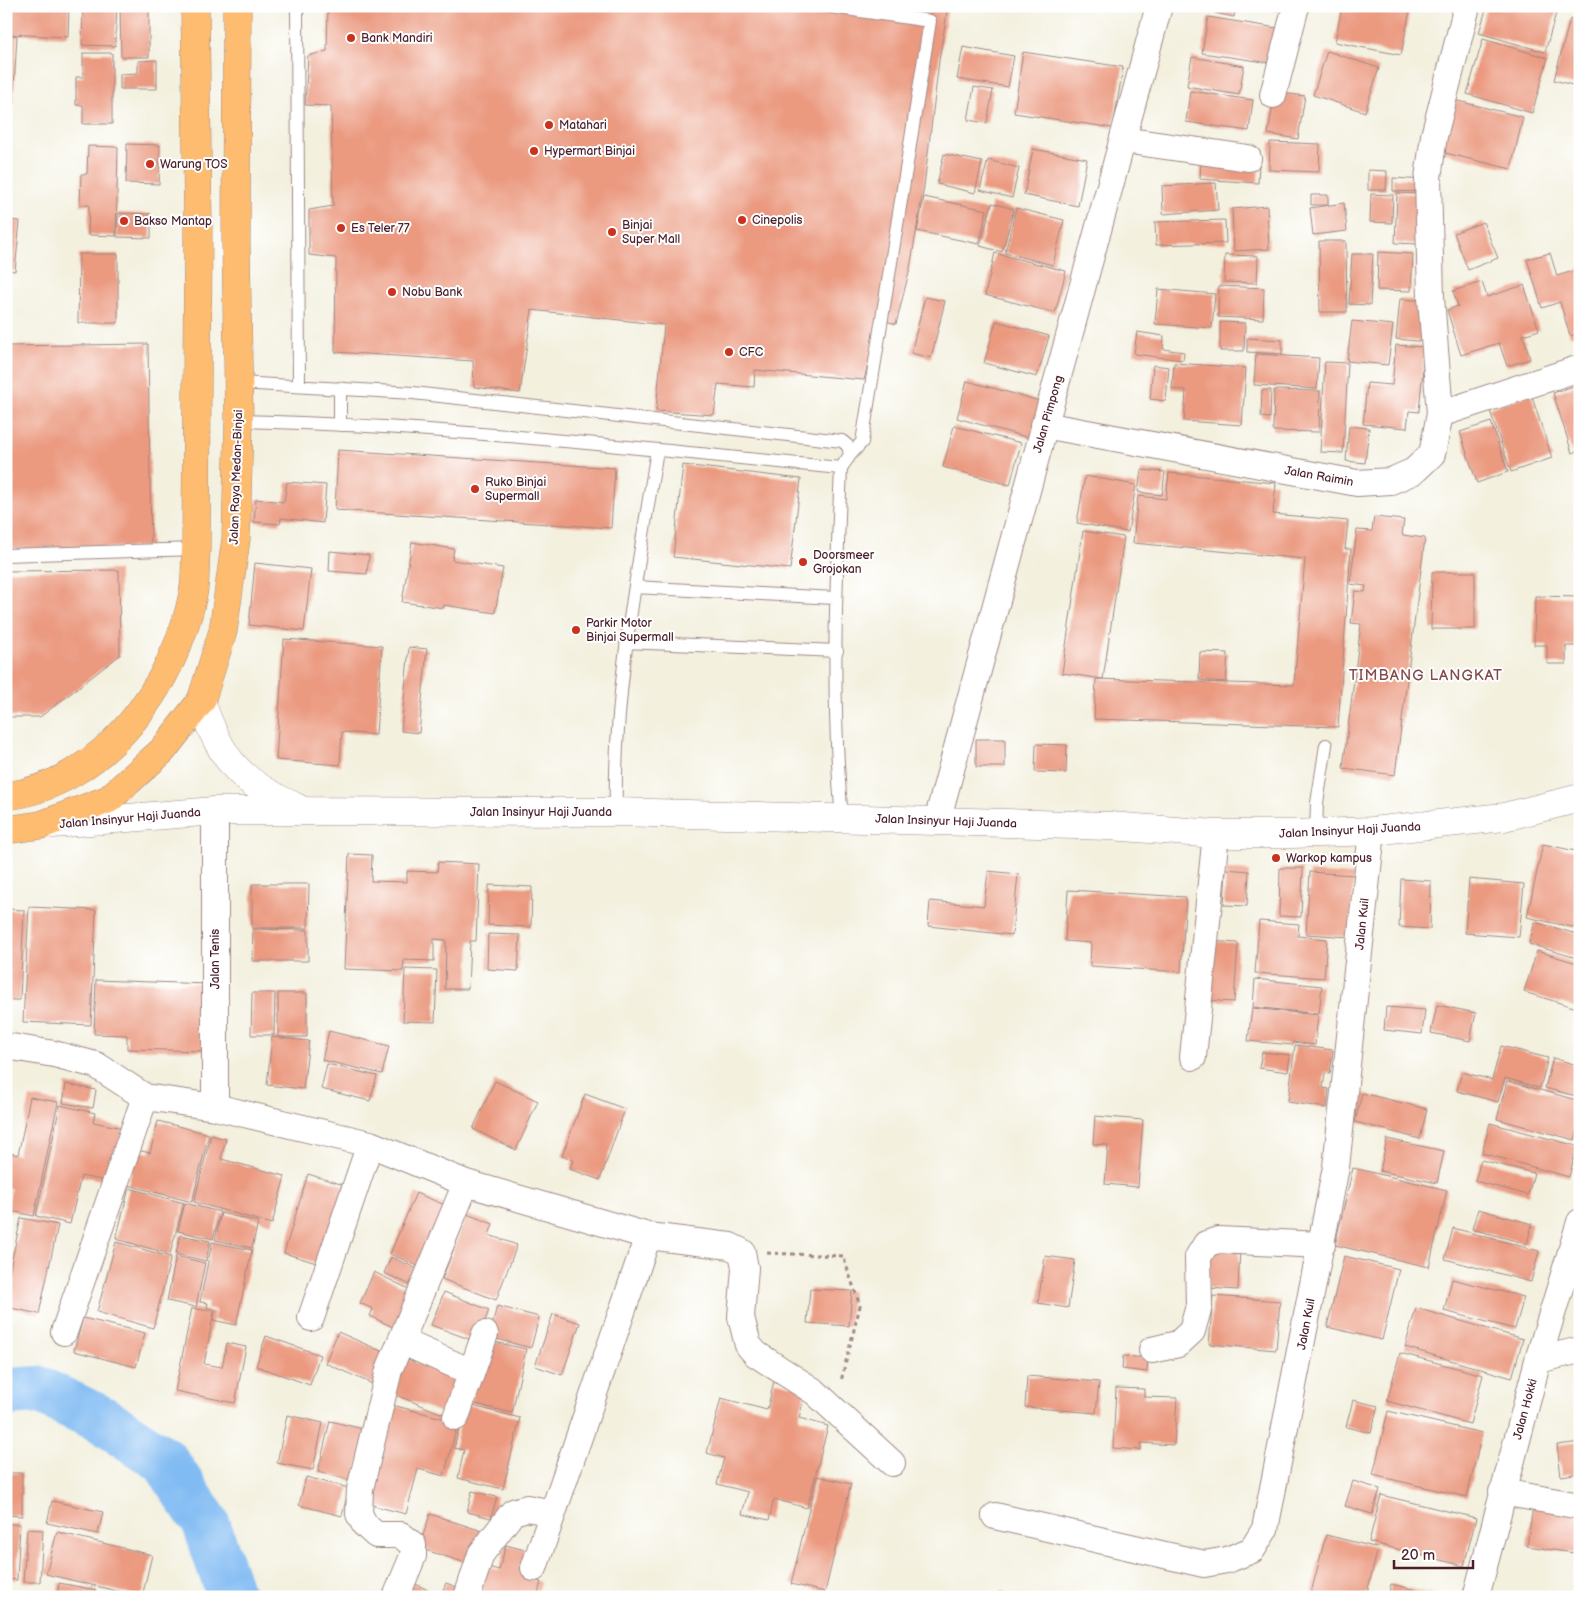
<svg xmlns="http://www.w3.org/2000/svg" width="1586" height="1603" viewBox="0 0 1586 1603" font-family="'Balsamiq Sans',sans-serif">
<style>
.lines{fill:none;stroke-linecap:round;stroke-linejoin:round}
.river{stroke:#81bbf3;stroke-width:48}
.building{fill:#eb9a80}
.service-casing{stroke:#9e8884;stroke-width:14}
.minor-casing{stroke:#9e8884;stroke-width:28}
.tertiary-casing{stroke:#9e8884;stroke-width:29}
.primary-casing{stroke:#9e8884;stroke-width:29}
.path{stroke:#9e8884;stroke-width:3;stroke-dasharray:4 4;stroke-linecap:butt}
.service{stroke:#fff;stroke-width:12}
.minor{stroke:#fff;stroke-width:26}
.tertiary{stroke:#fff;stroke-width:28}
.primary{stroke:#febc70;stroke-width:28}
.poi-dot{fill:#c8321e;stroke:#fff;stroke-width:2}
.labels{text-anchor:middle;stroke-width:4;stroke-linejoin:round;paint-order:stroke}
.poi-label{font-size:12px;fill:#4a1f2b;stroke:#fff;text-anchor:start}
.street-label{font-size:12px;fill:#4a1f2b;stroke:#fff}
.quarter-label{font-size:15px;letter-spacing:1px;fill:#824a49;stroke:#fff}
</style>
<rect width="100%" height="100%" fill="#fff"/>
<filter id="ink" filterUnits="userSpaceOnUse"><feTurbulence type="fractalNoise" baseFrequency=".02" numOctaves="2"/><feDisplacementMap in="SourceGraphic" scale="10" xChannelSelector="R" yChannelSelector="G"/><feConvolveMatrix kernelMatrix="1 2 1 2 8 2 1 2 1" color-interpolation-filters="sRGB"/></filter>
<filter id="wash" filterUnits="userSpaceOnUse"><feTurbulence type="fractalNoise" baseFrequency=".0096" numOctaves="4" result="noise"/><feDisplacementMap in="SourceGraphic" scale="20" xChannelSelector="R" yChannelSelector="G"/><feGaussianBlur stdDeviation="1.12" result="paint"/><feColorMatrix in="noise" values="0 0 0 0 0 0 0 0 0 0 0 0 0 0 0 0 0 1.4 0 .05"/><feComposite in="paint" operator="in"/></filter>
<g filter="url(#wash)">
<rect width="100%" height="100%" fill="#f3f0de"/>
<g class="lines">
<path class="river" d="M6,1392l33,-2 64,30 62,41 41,62 25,74"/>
</g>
<g id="blocks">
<path class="building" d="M6,6h63l-1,31 -62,-3z
M83,6h34l-2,40 -33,-1z
M120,6h29v51h-28z
M328,6h620l-9,55 -15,125 -14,82 -14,56 -17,-5 -15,61 -109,-10 -1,17 -36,-3 -4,31 -58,-4 8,-86 -132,-15 -12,83 -46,-6 -1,-26 -138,-9 1,-94 -27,-3v-45l24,-4 -2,-100 -26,-1 3,-49 19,-5z
M1217,6h19l-2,11 -19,-4z
M1263,6h17l-1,5z
M1342,6h50l18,4 -9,45 -66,-13z
M1487,6h71l-13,46 -66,-19z
M1208,17l69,11 -6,35 -69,-10z
M1570,19l10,2v66l-26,-7z
M6,35l11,1 -4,69 -7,-1z
M1483,39l65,19 -16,55 -65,-19z
M963,47l51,9 -6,31 -51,-8z
M1327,51l52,17 -14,44 -52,-17z
M1023,52l100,15 -10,61 -99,-15z
M83,53h29v71h-29v-19h-7v-28h7z
M1192,57l52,9 -5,29 -52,-9z
M157,60v29h-37v-15l18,-1v-12z
M974,87l19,3 -6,33 -19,-3z
M1190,91l63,9 -4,31 -63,-9z
M1275,92l30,4 -7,43 -30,-5z
M1454,100l69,17 -12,52 -70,-17z
M1270,142l50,2 -1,28 -50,-2z
M127,144l33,1 -1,39 -33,-1z
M88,146l30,1 -2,89 -28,-1 1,-30h-9l1,-31h6z
M1033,149l54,10 -9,47 -54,-11z
M944,154l38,8 -7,31 -38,-9z
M988,160l31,8 -7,30 -32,-8z
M1201,160l58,3 -1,20 -58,-4z
M1368,170l19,1 -1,19h-18z
M1393,178l32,2 -1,12 -31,-1z
M1216,183l2,27 -55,4 -1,-28z
M1397,193l22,1 -1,50 -23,-1z
M1371,194l22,1 -1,28 -22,-1z
M1311,195h17v10h-17z
M924,197l63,13 -8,34 -62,-13z
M992,203l22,6 -12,43 -22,-6z
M1344,203l3,28 -34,4 -3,-27z
M1267,206l2,43 -35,2 -2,-42z
M1016,208l48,12 -11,45 -48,-12z
M118,213l33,1v24l-34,-1z
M6,220l14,1 -5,50 -9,-1z
M1225,220l1,23 -70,2 -1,-23z
M1483,222l15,36 -30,12 -14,-37z
M1319,241h27l1,71h-27z
M1378,252l35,2 -2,37 -34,-1z
M995,253l71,18 -11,42 -70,-18z
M1550,253l7,23 23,-7v64l-10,3 -10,-34 -18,6 -15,-49z
M79,254h39v69h-40z
M1352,254h21l-3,51 -21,-1z
M1225,255l33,1 -1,27 -33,-1z
M1482,282l5,15 37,-12 15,45 -16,5 7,24 -23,7 -8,-23 -38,12 -14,-45 11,-4 -5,-15z
M1219,286l45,2 -1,31 -45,-2z
M1158,289l57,5 -3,34 -57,-4z
M925,297l20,4 -14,57 -20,-5z
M1400,299l31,2 -4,41 -31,-3z
M996,321l53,15 -12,41 -53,-14z
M1352,321l41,4 -5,40 -41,-4z
M1220,322l25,1 -1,28h-24z
M1137,332l27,4 -1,13 21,3 -1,8 -49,-6z
M1247,338l35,2v14l-35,-2z
M148,344l3,203 -145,2v-203z
M1396,345l29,2 -6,65 -10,-1 -2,17 -44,-4 4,-41 25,2z
M1256,354l63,4 -2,31 -63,-4z
M1325,362l23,1 -5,90 -23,-1z
M1174,363l72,5 -4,57 -58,-4 2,-31 -14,-1z
M1153,365l16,2 -3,34 -16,-2z
M967,381l77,21 -11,37 -76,-21z
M1580,384v66l-8,3 -19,-60z
M1262,390h9l-1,28 -9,-1z
M1274,390l46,1 -1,41 -46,-1z
M1531,394l21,64 -41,14 -22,-64z
M1491,422l17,50 -31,11 -17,-51z
M954,426l67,17 -11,42 -67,-18z
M1349,426l20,2 -4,35 -19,-2z
M338,450l277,18 -4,60 -276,-18z
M683,465l118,14 -11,90 -117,-12z
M1141,470l24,2 -3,23 -24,-3z
M1169,473l107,10 -3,31 75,7 -3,28h6l-13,178 -244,-8 2,-40 198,6 11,-126 -172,-16 5,-47 28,3z
M1085,476l51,9 -8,47 -51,-9z
M287,482l39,3 -3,38 -42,-5 -1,6 -26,-2 2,-23 28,3z
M1374,517l30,3 -2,15 23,3 -30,237 -52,-7 18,-144 -10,-1 4,-32 10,1 1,-6 -16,-2 7,-54 15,1z
M1083,531l41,6 -21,142 -41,-6z
M412,542l42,7 -2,11 51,8 -8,45 -51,-8v3l-42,-6z
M330,551l39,4 -2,19 -38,-3z
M255,563l56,6 -7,62 -55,-6z
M119,570l1,85 -80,62h-34v-146z
M1432,572h43v57h-44z
M1535,596l45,1v49h-14v18h-19v-19h-13z
M284,639l98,7 -6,89 -34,-3 -2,33 -64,-5z
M409,647l18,2 -8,84 -18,-2z
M1200,652l28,1 -2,29 -27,-2z
M976,739h29v28h-29z
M1036,744l31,1 -1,28 -31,-1z
M1543,844l37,8v77l-53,-12z
M349,854l23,1 -1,26 36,1v-11l30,1 1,-10 41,2 -3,77h-6l-2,48h-23l1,-49 -12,-1v22l-30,-1 -1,11 -59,-2z
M1280,868h23l-2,49 -22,-1z
M1226,869l23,2 -2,35 -23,-1z
M988,871l30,3 -6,61 -84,-9 2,-25 54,5z
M1310,872l44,3 -4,62 -44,-3z
M1401,879l30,2 -1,48 -31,-2z
M1469,879l55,5 -5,53 -54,-4z
M252,884h57l-1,44h-56z
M489,885l43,2 -1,40 -43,-2z
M1068,890l118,7 -5,75 -91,-6 1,-23 -26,-2z
M29,907l67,3 -5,115 -68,-3z
M6,909l18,1 -4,90h-14z
M1259,921l40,3 -1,12 29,3 -3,39 -69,-5z
M1535,922l45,13v24l-51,-15z
M253,929l55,1v31h-56z
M488,934l32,1 -2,36 -31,-2z
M1210,941l28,2 -4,59 -28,-2z
M1537,951l43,13v45l-56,-17z
M405,969l32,1 -2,52 -32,-1z
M1255,979l67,7 -3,28 -66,-7z
M96,980l111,4 -1,67 -79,-2v-14l-33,-1z
M252,993h23l-1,42h-23z
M278,993h29v44h-29z
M1437,1005l39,8 -6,28 -39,-8z
M1386,1007l39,3 -3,24 -38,-4z
M1252,1008l66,7 -3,30 -22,-3v3l-45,-4z
M329,1031l60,15 -7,28 -60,-14z
M272,1037l37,4 -6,48 -36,-4z
M1295,1045l38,5 -3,24 -5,-1 -2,15 6,1 -2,19 -39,-6z
M1501,1046l47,12 -8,30 -35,-10 -7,24 -41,-11 5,-19 30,8z
M1262,1052l28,3 -2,17 -29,-4z
M1553,1058l27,8v31l-35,-9z
M327,1064l50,12 -7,25 -49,-12z
M495,1081l43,20 -22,49 -43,-21z
M1507,1081l73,20v21l-5,18 -78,-21z
M66,1084l30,6 -3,18 -30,-5z
M1362,1093l65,16 -7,30 -65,-17z
M585,1094l40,15 -25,71 -30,-11 3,-9 -11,-4z
M30,1097l28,5 -24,114 -27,-6 4,-21 -5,-1v-36l12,3z
M60,1105l35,8 -2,9 30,6 -12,54 -30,-6 -11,48 -34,-8z
M1095,1116l48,4 -5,67 -33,-3 3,-39 -15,-1z
M158,1121l51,13 -17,68 -64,-17 9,-35 13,3z
M1490,1123l87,23 -8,31 -87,-24z
M211,1135l15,4 -5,20 64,17 -13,48 -78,-22z
M1387,1139l57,12 -7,32 -57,-12z
M1481,1160l53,13 -6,22 -53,-14z
M1353,1168l94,22 -18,77 -94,-22z
M308,1174l39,12 -24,79 -39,-12z
M129,1188l55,15 -14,51 -54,-15z
M416,1193l36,15 -25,62 -37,-16z
M185,1203l35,9 -7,27 -35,-8z
M1478,1209l54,15 -5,20 -55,-15z
M221,1213l37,9 -6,26 -37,-8z
M467,1214l26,10 -4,11 28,10 -21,55 -54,-21z
M21,1218l37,7 -19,89 -33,-7v-20z
M1453,1228l86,23 -8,31 -86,-23z
M180,1235l30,6 -4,20 -30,-7z
M116,1242l55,15 -18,71 -56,-16z
M212,1242l40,8 -16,75 -23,-5 3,-10 -9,-2 1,-5 -8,-1z
M1211,1248l29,1 -2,41 -30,-2z
M176,1256l29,7 -9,44 -29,-6z
M1045,1256l30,4 -7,48 -30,-5z
M1344,1256l55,13 -17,71 -55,-13z
M391,1257l29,13 -7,16 -29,-13z
M374,1272l45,22 -18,37 -31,-15 3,-7 -13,-6z
M1452,1279l72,18 -9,32 -71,-18z
M810,1289l42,2 -3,35 -42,-3z
M444,1292l45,18 -12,32 -46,-17z
M1213,1296l67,5 -4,49 -67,-6z
M497,1306l42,11 -8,31 -42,-11z
M192,1308l22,4 -10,52 18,3 5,-24 19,4 -11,56 -60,-12z
M1416,1308l107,31 -11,39 -107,-31z
M553,1314l27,9 -18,52 -27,-9z
M83,1318l62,15 -9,34 -62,-16z
M338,1332l52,23 -13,31 -52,-23z
M266,1336l54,19 -10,30 -54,-19z
M485,1340l41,9 -14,64 -41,-10z
M1400,1353l83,22 -13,49 -83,-23z
M400,1356l62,25 -14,35 -62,-25z
M1123,1356l25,2 -1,14 -25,-3z
M1027,1376l72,6 -3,31 -71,-6z
M774,1381l32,8 -7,29 29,8 -21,82 -33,-9 -5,21 -27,-6 6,-22 -31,-8 7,-26 -17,-5 14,-55 46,12z
M1116,1388l28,1v8l33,1 -3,47 -33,-2v7l-28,-2z
M1353,1400l25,6 -7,27 -25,-6z
M465,1404l55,14 -17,71 -45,-11 6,-28 -10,-2z
M392,1405l66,17 -14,54 -26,-7 -12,45 -39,-10z
M1388,1411l94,22 -15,64 -94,-22z
M287,1415l36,8 -10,47 -36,-7z
M330,1421l37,9 -13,51 -36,-9z
M1580,1442v31l-19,3 -4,-31z
M6,1473h16v43l-16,-1z
M817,1476l34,8 -26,108 -34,-8z
M306,1477l43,11 -7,28 -43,-11z
M1353,1481l27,8 -8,25 -27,-8z
M472,1491l25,6 -6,21 -24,-6z
M1381,1495l95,23 -12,48 -95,-24z
M52,1501l51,11 -5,22 -51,-11z
M1534,1501l46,7v46l-53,-8z
M430,1514l52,17 -10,34 -53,-17z
M6,1524h14l-3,56 -11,-1z
M27,1529l16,1 -3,52h-17z
M57,1532l95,23 -10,42 -96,-23z
M1326,1535l52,13 -12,49h-42l-13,-4z
M506,1545l26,7 -7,26 16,4 -4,15h-69l9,-33 22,6z
M411,1582l26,12 -1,3h-31z
M59,1583l37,7 -1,7h-38z
M446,1583l21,8 -2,6h-25z
M1391,1584l51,12v1h-54z
M999,1592l27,4 -1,1h-27z"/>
</g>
</g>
<g filter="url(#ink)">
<use href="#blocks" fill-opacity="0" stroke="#9e8884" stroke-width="1"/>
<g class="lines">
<defs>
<path id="service" d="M297,6l2,379
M825,6l105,15 -68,421 -12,13
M238,383l175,10 429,48 6,5 2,9 -9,13c-5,116 -10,234 1,351
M239,421c201,4 402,28 602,47
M340,425v-37
M6,555l190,-6
M635,587l200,11
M626,642l211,9
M616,812c-3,-121 22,-242 41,-362
M1316,833l1,-30 9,-58"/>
<path id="minor" d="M1273,95l23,-89
M1123,140l125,18
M1440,414l140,-46
M1044,425l313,58 34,-2 23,-10 18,-17 8,-40 -9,-116 -3,-120 6,-42 33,-130
M937,821l222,-815
M6,1046l48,8 42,11 49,32 70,10 155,37 96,39 182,53 82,10 12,6 3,16 -4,49 7,28 8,9 59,38 77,71
M1193,1057l23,-223
M215,1107v-296
M311,1318l59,-174
M64,1332l81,-235
M401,1341l70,31
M1152,1350l26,-6 14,-13 7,-25 -1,-49 8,-13 12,-4 104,5
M1538,1360l42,-10
M456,1417l29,-83
M1502,1492l78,14
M995,1516l209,48 23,-4 25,-10 13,-21 71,-362 36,-336
M534,1568l114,-332
M396,1597l17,-41v-11l-12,-10h-25l-11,-10 -6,-11 1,-25 29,-119 77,-187
M467,1597l14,-43 32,-42 14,-4 26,5
M1476,1597l62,-237 42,-138"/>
<path id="tertiary" d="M201,701c20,60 39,81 97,107
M53,824l162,-13 401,1 494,14 106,8h76l80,-3 132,-14 76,-19"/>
<path id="primary" d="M6,796c98,-12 169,-111 187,-202 3,-14 2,-30 3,-45l2,-323 -3,-220
M6,830l35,-5 68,-26 54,-49 38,-49 22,-70 13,-92 3,-118 -3,-179 1,-236"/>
</defs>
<use href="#service" class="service-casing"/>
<use href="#minor" class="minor-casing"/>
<use href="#tertiary" class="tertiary-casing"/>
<use href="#primary" class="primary-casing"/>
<path class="path" d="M767,1253l76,3 17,50 -19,75"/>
<use href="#service" class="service"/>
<use href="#minor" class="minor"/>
<use href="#tertiary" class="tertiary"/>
<use href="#primary" class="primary"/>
</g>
</g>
<g class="poi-dot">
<circle cx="351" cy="38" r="5"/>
<circle cx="549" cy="125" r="5"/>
<circle cx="534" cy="151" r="5"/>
<circle cx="150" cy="164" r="5"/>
<circle cx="742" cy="220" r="5"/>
<circle cx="124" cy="221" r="5"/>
<circle cx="341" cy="228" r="5"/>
<circle cx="612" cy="232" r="5"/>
<circle cx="392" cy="292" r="5"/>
<circle cx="729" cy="352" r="5"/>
<circle cx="475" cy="489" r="5"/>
<circle cx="803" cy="562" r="5"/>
<circle cx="576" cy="630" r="5"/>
<circle cx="1276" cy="858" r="5"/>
</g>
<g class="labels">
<g class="poi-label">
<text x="361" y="42">Bank Mandiri</text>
<text x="559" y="129">Matahari</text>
<text x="544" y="155">Hypermart Binjai</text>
<text x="160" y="168">Warung TOS</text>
<text x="752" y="224">Cinepolis</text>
<text x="134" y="225">Bakso Mantap</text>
<text x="622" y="229">Binjai<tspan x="622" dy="14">Super Mall</tspan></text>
<text x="351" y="232">Es Teler 77</text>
<text x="402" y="296">Nobu Bank</text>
<text x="739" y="356">CFC</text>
<text x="485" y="486">Ruko Binjai<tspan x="485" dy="14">Supermall</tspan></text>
<text x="813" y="559">Doorsmeer<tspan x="813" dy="14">Grojokan</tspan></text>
<text x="586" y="627">Parkir Motor<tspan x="586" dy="14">Binjai Supermall</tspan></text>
<text x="1286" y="862">Warkop kampus</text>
</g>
<g class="street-label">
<text transform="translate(1048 414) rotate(-74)" y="4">Jalan Pimpong</text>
<text transform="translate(1319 476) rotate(10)" y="4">Jalan Raimin</text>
<text transform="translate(236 477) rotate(-88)" y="4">Jalan Raya Medan-Binjai</text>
<text x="541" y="816">Jalan Insinyur Haji Juanda</text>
<text transform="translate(130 818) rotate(-5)" y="4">Jalan Insinyur Haji Juanda</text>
<text transform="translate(946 821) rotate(2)" y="4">Jalan Insinyur Haji Juanda</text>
<text transform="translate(1350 830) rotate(-3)" y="4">Jalan Insinyur Haji Juanda</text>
<text transform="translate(1362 924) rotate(-84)" y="4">Jalan Kuil</text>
<text transform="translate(215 959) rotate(-90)" y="4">Jalan Tenis</text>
<text transform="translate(1306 1324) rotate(-79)" y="4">Jalan Kuil</text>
<text transform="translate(1525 1409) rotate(-75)" y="4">Jalan Hokki</text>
</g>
<g class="quarter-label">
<text x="1426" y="680">TIMBANG LANGKAT</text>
</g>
</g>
<rect width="1586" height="1603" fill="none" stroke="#fff" stroke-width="25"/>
<path d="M1394 1560v8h79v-8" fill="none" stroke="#4a1f2b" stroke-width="2.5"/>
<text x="1401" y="1560" font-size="15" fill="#4a1f2b" stroke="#ffffff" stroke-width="4" paint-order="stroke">20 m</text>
</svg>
